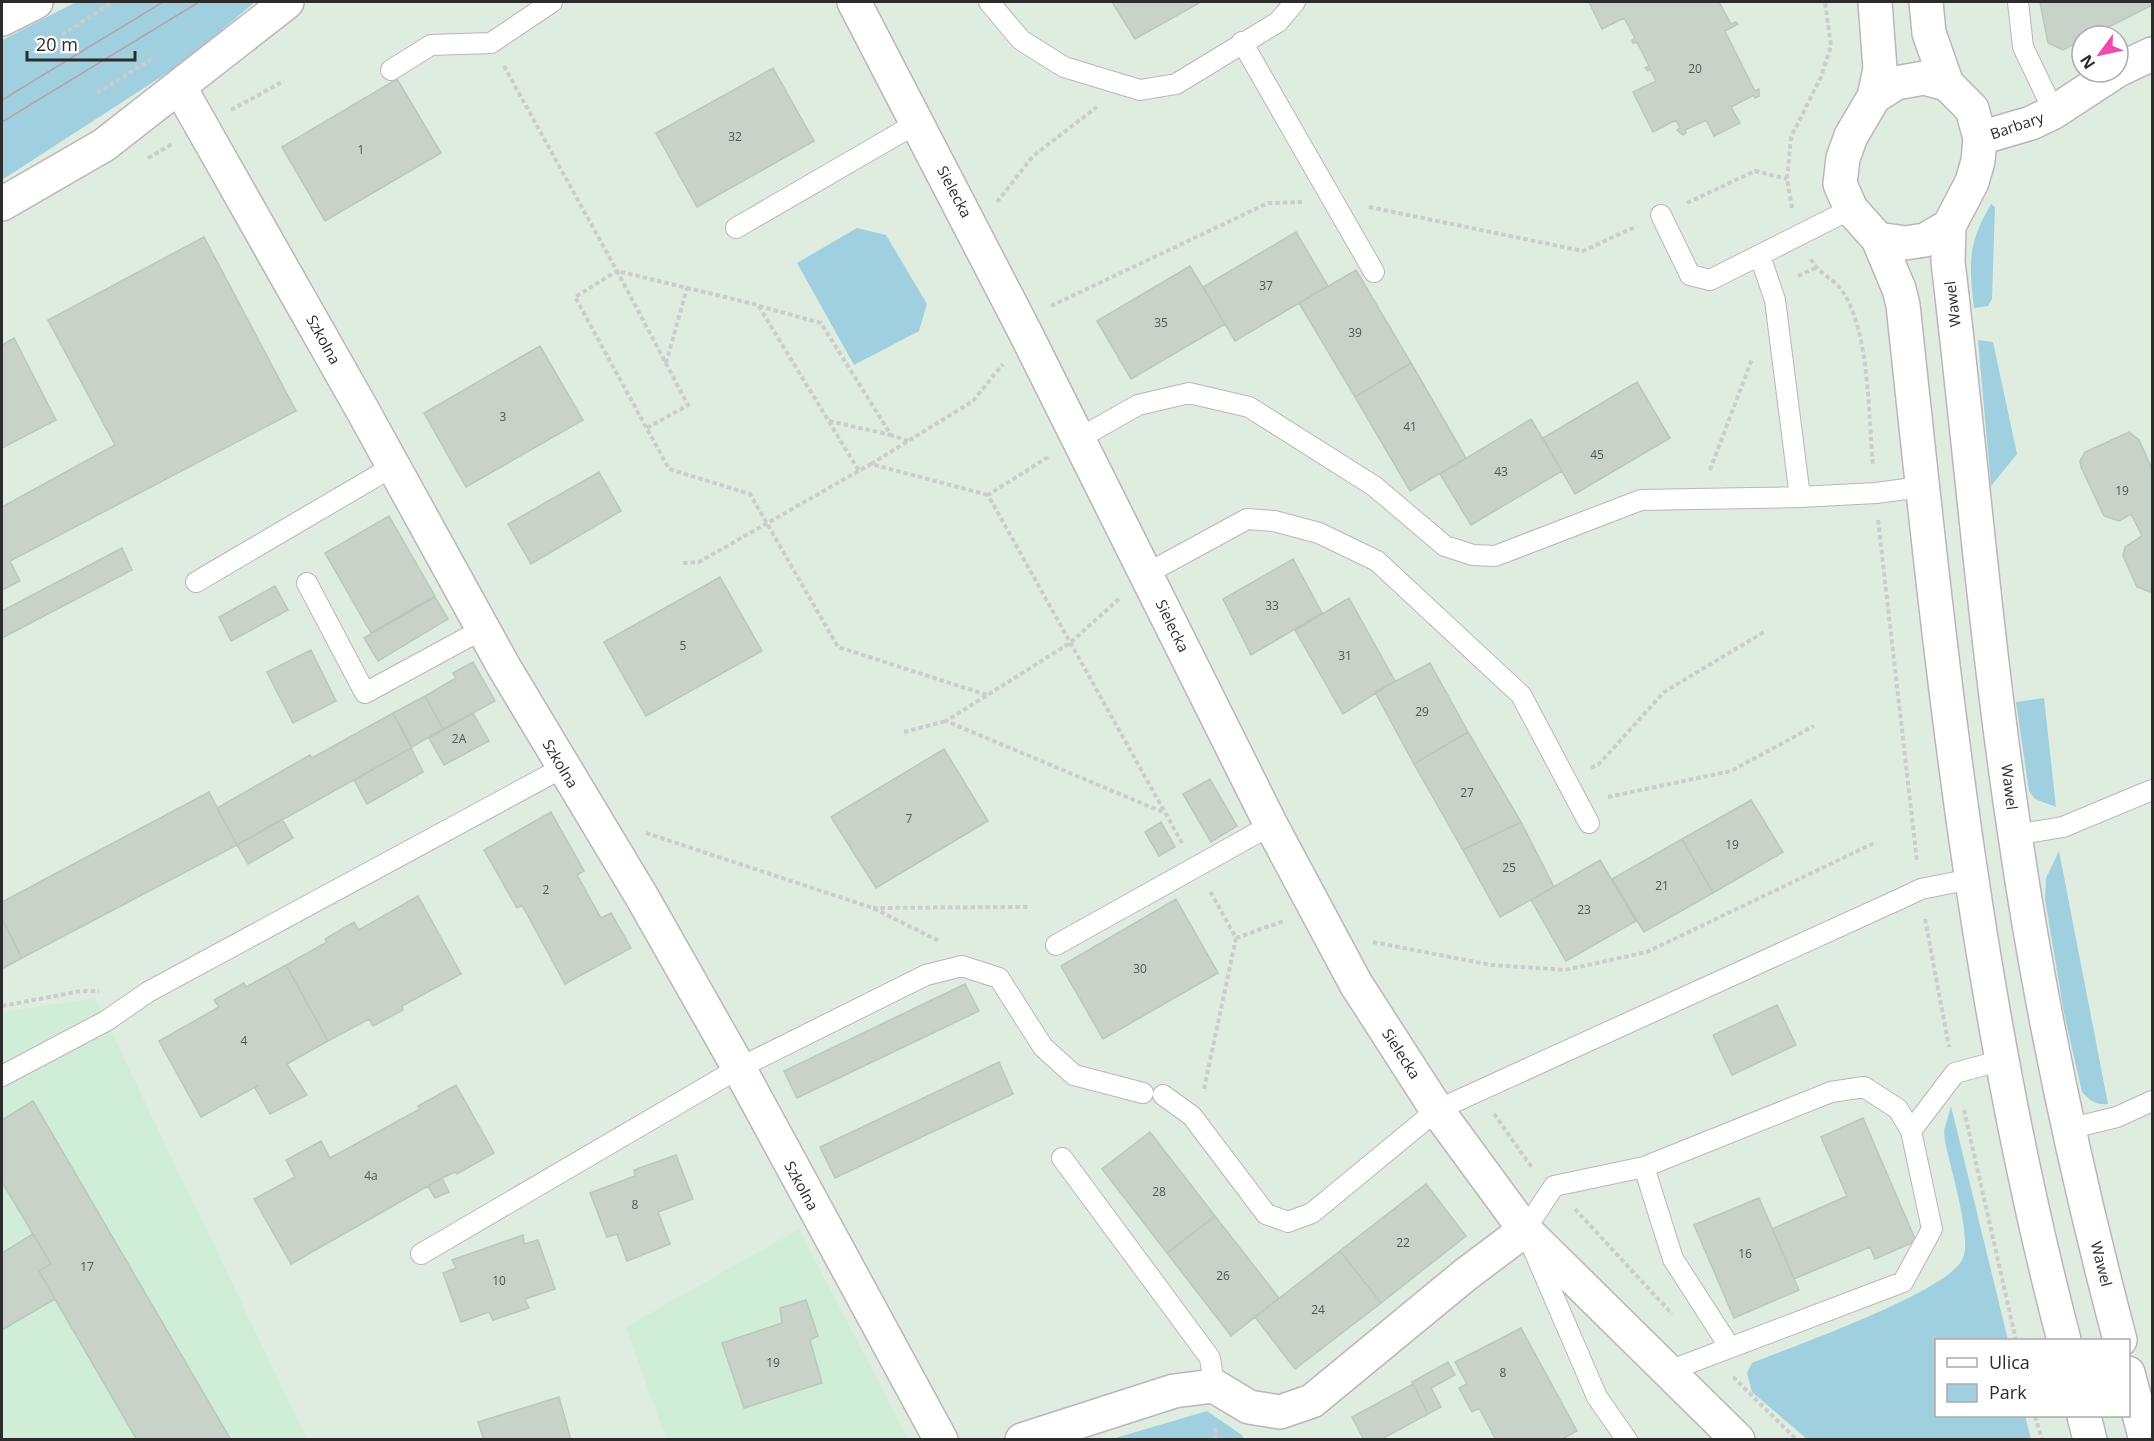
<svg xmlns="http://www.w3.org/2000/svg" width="2154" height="1441" viewBox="0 0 2154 1441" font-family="'Open Sans',sans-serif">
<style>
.education{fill:#d0edd7}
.green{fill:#a0d0df}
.building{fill:#c8d2c9;stroke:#b9c8bc;stroke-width:1.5}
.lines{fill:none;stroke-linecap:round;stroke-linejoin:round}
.lane-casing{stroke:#beb3ba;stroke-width:22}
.street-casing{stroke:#beb3ba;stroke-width:36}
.secondary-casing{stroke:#beb3ba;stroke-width:36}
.path{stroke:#ccc;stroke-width:4;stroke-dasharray:4.5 3;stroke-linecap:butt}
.lane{stroke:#fff;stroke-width:20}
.street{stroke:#fff;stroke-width:33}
.secondary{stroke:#fff;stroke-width:33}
.tram{stroke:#b5a2ad;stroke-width:1.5}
.labels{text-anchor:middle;stroke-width:4.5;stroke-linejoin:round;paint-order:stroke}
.number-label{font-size:12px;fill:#535653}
.street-label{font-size:15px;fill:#2c2c2c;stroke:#fff}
</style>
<rect width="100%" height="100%" fill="#dfede1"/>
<path class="education" d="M95,998l11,23 201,418 -305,1v-428z
M799,1229l109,210h-242l-40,-112z"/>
<path class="green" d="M76,2h179l-71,60 -182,118v-140z
M1991,204l4,3 -3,92 -4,7 -14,2c-5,-45 -7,-63 17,-104z
M857,228l29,7 41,69 -8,27 -65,34 -57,-102z
M1978,340l15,2 24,112 -26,32z
M2044,698l12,109 -21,-8 -6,-8 -13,-89z
M2059,851l49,253c-12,1 -18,-3 -26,-12l-18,-79 -19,-114 1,-21z
M1951,1106l57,234h-72v76h89l6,23h-224l-55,-47 -5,-19 5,-10c39,-16 199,-72 211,-105 9,-21 -13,-91 -18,-117l-1,-10z
M1207,1411l35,24 2,4h-132z"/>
<path class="building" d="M1112,2h89l-66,37z
M1589,2h130l12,22 5,-2 2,2 -13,7 30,60 4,-2v7l-4,2 -1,-3 -23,12 9,16 -26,13 -8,-16 -21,10 1,3 -3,2 -6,-5 3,-2 -4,-8 -23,12 -20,-40 23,-11 -6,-12 -2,2 -3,-3 4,-2 -12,-24 -4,1 -1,-3 3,-2 -11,-20 -22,11z
M2040,2h111l1,3 -61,31h-9v4l-19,10 -15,-7z
M773,68l41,73 -117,66 -41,-74z
M397,79l44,74 -116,68 -43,-74z
M1296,232l32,54 -93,55 -32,-54z
M204,237l92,174 -286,150 10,20 -18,9v-83l113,-62 -67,-125z
M1190,266l35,58 -94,55 -34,-58z
M1356,270l55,93 -56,34 -56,-94z
M14,338l42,82 -54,28v-103z
M540,346l43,74 -117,67 -42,-74z
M1411,363l55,95 -56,33 -55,-94z
M1637,382l33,56 -95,56 -32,-56z
M1531,419l31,52 -91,54 -31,-51z
M2129,432l10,8 13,29v122l-2,1 -13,-5 -14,-31 2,-9 17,-11 -11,-22 -12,7 -15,-5 -23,-49 -1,-6 5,-9z
M599,472l22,39 -90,53 -23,-40z
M389,516l46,80 -64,37 -46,-80z
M122,548l10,22 -130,68v-27z
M1293,559l29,54 -71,42 -28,-56z
M720,577l42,74 -116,65 -42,-74z
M275,586l13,24 -57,31 -12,-24z
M435,597l13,22 -70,42 -14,-23z
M1349,598l46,83 -52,33 -48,-84z
M311,650l25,51 -43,22 -26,-51z
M473,662l22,39 -52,28 -18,-33 31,-18 -3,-5z
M1430,663l38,69 -54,32 -39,-72z
M425,696l18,33 -31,18 -19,-34z
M393,713l18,35 -174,97 -20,-37 93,-53 2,3z
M473,713l16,28 -45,24 -15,-27z
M1468,732l53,90 -58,28 -49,-86z
M411,748l12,24 -56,32 -13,-24z
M944,749l44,72 -112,67 -45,-71z
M1210,779l27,47 -26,16 -28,-48z
M209,792l28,53 -215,113 -20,-39v-17z
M1751,800l32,52 -70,41 -31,-54z
M551,812l33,59 -7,4 24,43 10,-5 20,35 -66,36 -43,-79 -5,3 -33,-58z
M282,819l11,19 -45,26 -11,-19z
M1161,822l14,25 -16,9 -14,-24z
M1521,822l33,65 -54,30 -37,-67z
M1682,839l31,54 -69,39 -32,-53z
M1600,860l36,61 -70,40 -35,-61z
M418,896l43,78 -59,32 1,4 -30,16 -4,-7 -41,22 -42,-76 41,-23 -2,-3 29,-17 5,8z
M1176,899l42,74 -115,66 -42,-73z
M2,919l20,39 -20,11z
M286,965l42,76 -41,23 20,31 -37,19 -15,-26 4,-3 -58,32 -42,-76 60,-34 -5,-7 30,-17 2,4z
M965,984l14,27 -182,87 -13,-27z
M1777,1005l19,40 -64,30 -19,-40z
M999,1062l14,32 -178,84 -15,-31z
M456,1085l38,68 -37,21 -2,-2 -13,6 -151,86 -37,-65 41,-22 -9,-17 35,-19 9,17 90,-49 -2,-3z
M33,1101l198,339h-94l-82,-141 -16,-28 12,-7 -49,-82v-62z
M1863,1118l53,123 -41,18 -5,-12 -76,32 -22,-50 75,-33 -26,-59z
M1150,1132l65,84 -48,37 -65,-84z
M676,1155l17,44 -35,13 12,32 -43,17 -10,-27 -10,3 -17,-44 45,-17 -1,-6z
M442,1178l7,14 -14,6 -7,-12z
M1426,1184l40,52 -85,67 -41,-52z
M1759,1198l40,92 -65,28 -40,-93z
M1215,1216l64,82 -48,38 -64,-83z
M33,1234l18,30 -12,7 16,28 -53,31v-77z
M523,1235l1,9 14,-4 17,49 -30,10 4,9 -36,12 -4,-8 -28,10 -18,-49 13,-5 -4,-8z
M1340,1251l41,52 -86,66 -40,-52z
M806,1300l12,36 -8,4 12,43 -78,25 -22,-65 60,-20 -2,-15z
M1521,1328l56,103 -16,9h-65l-17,-32 -7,4 -13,-24 8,-4 -12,-22z
M1448,1362l7,13 -24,13 10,19 -13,7 -16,-32z
M1413,1384l15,30 -48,26h-16l-12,-23z
M559,1397l12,43h-87l-6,-18z"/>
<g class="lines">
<defs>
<path id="lane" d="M989,2l32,38 43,27 76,23 36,-6 102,-62 17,-20
M2018,2l5,45 31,65
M1242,42l132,230
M391,70l40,-25 60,-2 61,-41
M1661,215l29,60 20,5 141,-71
M736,228l181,-105
M1760,256l15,44 25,197
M1078,439l60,-34 51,-12 60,14 125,79 71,60 28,9 22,1 146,-56 159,-3 76,-4 45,-6
M1146,574l101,-55 27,2 45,12 58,28 144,134 68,128
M196,582l196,-115
M307,583l58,110 118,-64
M2015,835l48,-8 89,-37
M1056,945l215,-120
M2,1076l104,-55 42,-29 414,-224
M1163,1095l29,21 74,98 22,8 24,-9 125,-103 465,-212 19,-9 50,-10
M2068,1129l49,-12 35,-16
M1062,1158l148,200 4,28
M1644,1167l29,92 56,87
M421,1254l318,-186 187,-93 36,-9 37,12 44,69 31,28 69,18
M1666,1372l237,-90 29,-53 -21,-98 44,-58 48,-13
M1627,1440l-30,-43 -72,-167 29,-44 90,-19 187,-75 33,-5 34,22 13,22"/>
<path id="street" d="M854,2l172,332 245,491 85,159 81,126 88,120 213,210
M2118,70l34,-16
M180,88l183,323 141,256 138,230 97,171 202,372
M1980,138l51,-15 23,-11 61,-40
M1022,1440l152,-49 40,-5 35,21 31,5 32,-11 153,-126 60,-45"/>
<path id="secondary" d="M1926,2l3,31 18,51
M2,19l34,-17
M1924,78l23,6 25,25 8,29 -2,23 -6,21 -23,44 -24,14 -20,3 -27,-4 -27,-30 -11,-25 3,-26 8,-22 23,-39 22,-14z
M1874,97l6,-28 -5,-67
M2,204l102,-59 183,-143
M1949,226l-1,36c23,191 38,383 67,573 25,171 61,339 105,505
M1878,239l21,50 4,16c37,347 72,697 161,1035
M2128,1373l18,67
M2084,1416l6,24"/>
</defs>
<use href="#lane" class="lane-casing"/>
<use href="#street" class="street-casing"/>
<use href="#secondary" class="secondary-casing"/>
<path class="path" d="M62,35l51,-33
M504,66l113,205 -42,26 94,172 81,25 88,153 149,48
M97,93l55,-34
M231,110l53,-29
M148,158l24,-14
M997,202l36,-46 64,-49
M1687,203l68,-32 32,8
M1369,207l214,44 54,-25
M1792,208l-5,-29 4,-42 30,-60 10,-31 -6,-44
M1811,259c7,15 23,19 32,33 27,42 25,122 30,173
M1798,276l17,-8
M759,306l62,17 70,112 17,6
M1051,306l217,-103 34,-1
M666,363l21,-75
M829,421l62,14
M647,428l41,-23 -71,-134 141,34 101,166
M1048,457l-60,38 194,348
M871,464l102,-63 30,-37
M1710,470l42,-111
M1878,520l39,341
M683,563l16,-1 172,-98 117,31
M1119,599l-49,44 -124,78 219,92
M904,732l42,-11
M1591,768l8,-4 65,-72 100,-60
M1608,797l123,-26 83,-45
M646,833l227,75 66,33
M873,908l157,-1
M1925,919l24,128
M1236,938l48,-17
M1373,942l118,23 74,5 82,-18 227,-109
M2,1006l79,-15h18
M1204,1089l32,-151 -26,-47
M1964,1110l52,230
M1494,1114l39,55
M1575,1209l97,105
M1733,1377l64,63
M2035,1416l7,24
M1215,1440v-12"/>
<use href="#lane" class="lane"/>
<use href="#street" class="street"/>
<use href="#secondary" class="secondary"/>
<path class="tram" d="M2,100l161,-98
M2,122l197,-120"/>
</g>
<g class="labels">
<g class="number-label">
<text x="1695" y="73">20</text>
<text x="735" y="141">32</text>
<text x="361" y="154">1</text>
<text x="1266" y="290">37</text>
<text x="1161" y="327">35</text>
<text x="1355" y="337">39</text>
<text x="503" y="421">3</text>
<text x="1410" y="431">41</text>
<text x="1597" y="459">45</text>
<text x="1501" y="476">43</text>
<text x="2122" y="495">19</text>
<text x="1272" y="610">33</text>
<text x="683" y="650">5</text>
<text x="1345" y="660">31</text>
<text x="1422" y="716">29</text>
<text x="459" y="743">2A</text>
<text x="1467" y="797">27</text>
<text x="909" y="823">7</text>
<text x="1732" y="849">19</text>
<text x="1509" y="872">25</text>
<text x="1662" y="890">21</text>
<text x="546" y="894">2</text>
<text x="1584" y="914">23</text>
<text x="1140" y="973">30</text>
<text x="244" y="1045">4</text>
<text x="371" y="1180">4a</text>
<text x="1159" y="1196">28</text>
<text x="635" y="1209">8</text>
<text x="1403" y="1247">22</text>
<text x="1745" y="1258">16</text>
<text x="87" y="1271">17</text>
<text x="1223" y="1280">26</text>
<text x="499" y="1285">10</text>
<text x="1318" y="1314">24</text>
<text x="773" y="1367">19</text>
<text x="1503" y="1377">8</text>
</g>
<g class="street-label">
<text transform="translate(2017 126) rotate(-19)" y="5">Barbary</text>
<text transform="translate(954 192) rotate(62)" y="5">Sielecka</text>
<text transform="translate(1953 304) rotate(-97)" y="5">Wawel</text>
<text transform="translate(323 340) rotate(61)" y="5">Szkolna</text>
<text transform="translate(1172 626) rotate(64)" y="5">Sielecka</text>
<text transform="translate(560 764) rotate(59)" y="5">Szkolna</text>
<text transform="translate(2009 787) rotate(83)" y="5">Wawel</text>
<text transform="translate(1401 1054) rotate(57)" y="5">Sielecka</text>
<text transform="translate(801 1186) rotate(61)" y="5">Szkolna</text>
<text transform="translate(2101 1264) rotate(76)" y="5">Wawel</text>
</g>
</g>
<rect width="2154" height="1441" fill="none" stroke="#2c2c2c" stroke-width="6"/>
<rect x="1935" y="1339" width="195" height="78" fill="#ffffff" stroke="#ababab" stroke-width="1.5"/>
<rect x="1947" y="1358" width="30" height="9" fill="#ffffff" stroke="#ababab" stroke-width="1.5"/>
<text x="1989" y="1369" font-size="18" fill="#2c2c2c">Ulica</text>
<rect x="1947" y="1384" width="30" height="18" fill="#a0d0df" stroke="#ababab" stroke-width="1.5"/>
<text x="1989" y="1399" font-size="18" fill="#2c2c2c">Park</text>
<g transform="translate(2100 54) rotate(237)"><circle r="28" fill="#ffffff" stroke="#ababab" stroke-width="1.5"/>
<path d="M0-4.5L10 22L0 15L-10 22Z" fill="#ee4bae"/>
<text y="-9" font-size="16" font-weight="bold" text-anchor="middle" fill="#2c2c2c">N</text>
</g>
<path d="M27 51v9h108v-9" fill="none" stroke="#2c2c2c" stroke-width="3"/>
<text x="36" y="51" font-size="18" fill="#2c2c2c" stroke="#ffffff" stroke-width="4.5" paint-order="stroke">20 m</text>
</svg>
